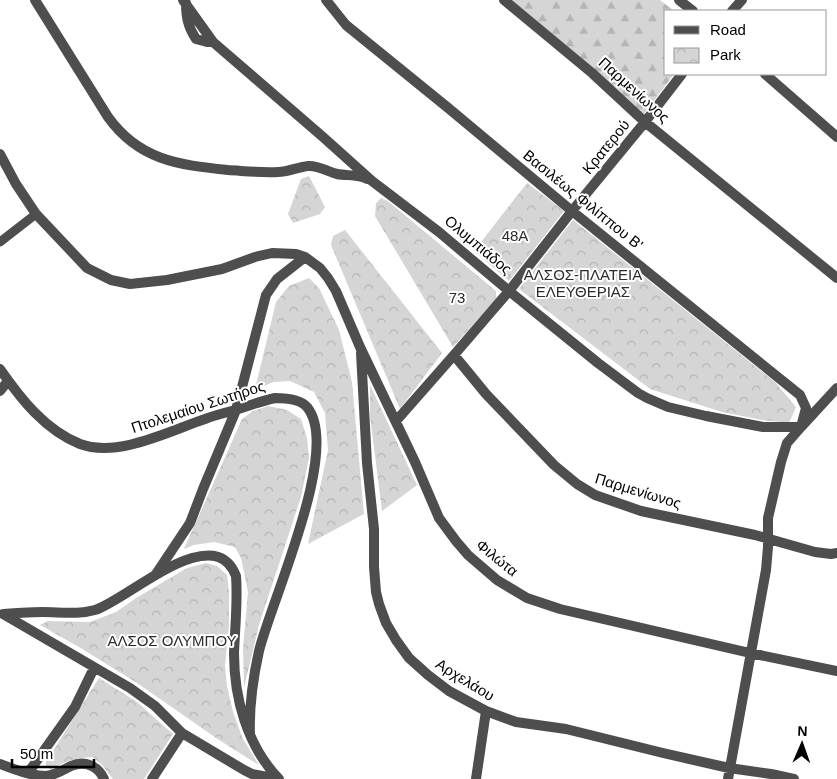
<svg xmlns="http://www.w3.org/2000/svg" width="837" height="779" viewBox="0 0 837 779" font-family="Arial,sans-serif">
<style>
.forest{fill:url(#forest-firs)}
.park{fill:url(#park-crowns)}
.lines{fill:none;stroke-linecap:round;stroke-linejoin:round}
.pedestrian{stroke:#4e4e4e;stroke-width:9}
.minor{stroke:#4e4e4e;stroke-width:10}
.labels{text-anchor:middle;stroke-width:4;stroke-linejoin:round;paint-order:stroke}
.street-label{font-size:15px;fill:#000;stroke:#fff}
.park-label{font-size:15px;fill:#2c2c2c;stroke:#fff}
</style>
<defs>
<pattern id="forest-firs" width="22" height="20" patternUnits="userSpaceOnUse" patternTransform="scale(1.25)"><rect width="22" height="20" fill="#d5d5d5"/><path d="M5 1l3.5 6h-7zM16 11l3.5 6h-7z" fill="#b5b5b5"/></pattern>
<pattern id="park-crowns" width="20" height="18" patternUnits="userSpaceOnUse" patternTransform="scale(1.25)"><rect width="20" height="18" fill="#d5d5d5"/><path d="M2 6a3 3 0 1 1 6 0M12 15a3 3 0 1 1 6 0" fill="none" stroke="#b5b5b5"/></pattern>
</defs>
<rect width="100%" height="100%" fill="#fff"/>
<path class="forest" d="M511,0h149l14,11h-8v63h8l-30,40z"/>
<path class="park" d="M309,176l16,31 -5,7 -27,9 -5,-9 13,-35z
M527,183l37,28 -55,70 -35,-30z
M381,198l8,4 107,89v8l-43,48 -78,-131 1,-13z
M573,220l202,162 21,25 -7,16 -27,-3 -40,-8 -72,-23 -131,-100z
M345,230l97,123 -42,56 -69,-164 2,-9z
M309,278l10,10 20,42 13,52 12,132 -56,30 20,-94 -3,-37 -11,-21 -24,-11 -16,1 -19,7 21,-87 13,-16z
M370,385l47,100 -35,26 -12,-95z
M268,406l19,4 14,9 6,19 2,20 -8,39 -42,128 -15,63 -1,-40 5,-56 -7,-34 -6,-11 -21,-5 -20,3 -10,4 58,-130 11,-8z
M206,563l11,3 10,9 2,17v34l-4,40 2,20 6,26 10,27 16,26 -40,-25 -82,-57 -58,-36 -39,-22 8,-4 42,1 26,-10 20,-14 51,-30z
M99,678l38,24 36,32 -29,45h-31l-11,-14 -9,-8c-16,1 -29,4 -42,13l-5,-4v-4z"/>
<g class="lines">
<path class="pedestrian" d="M0,242l36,-28"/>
<path class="minor" d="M35,0l73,117c31,43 70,48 120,53 17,1 34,3 50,2 10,0 20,-5 30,-6 10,-1 20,6 29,8 10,2 21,0 30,5
M183,0l30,42 110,95 49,44 67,51 70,59 89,72 40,30 9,5 21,9 38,9 57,11h38
M326,0l20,25 101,82 125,104 228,184 6,13 -5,19
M504,0l88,73 53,49 192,156
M679,0l14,11
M186,3c0,14 2,24 10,36l11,3h6
M732,11l10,-11
M765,74l72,63
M0,154l16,30 20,30 51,54 24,12 19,4 37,-4 55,-11 33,-12 17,-4 24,1 9,3 15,11 8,10 8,13 24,56 55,115 24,56 17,23 12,14 29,25 30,18 33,11 190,44 87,18
M361,353l6,110 7,66v38l2,25 3,12 7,19 10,17 13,18 19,17 21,16 37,20 30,11 50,7 97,24 66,15 42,6 23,5
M454,355l32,39 68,71 23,19 18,11 46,16 114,24 60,17 16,2 6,-1
M0,369c21,30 45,61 80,75 38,14 89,-13 125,-25 10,-4 20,-6 30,-9 13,-4 26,-9 40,-12 11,0 25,1 32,9 35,42 -36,194 -48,244 -6,27 -10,55 -9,83
M0,391l8,-10
M396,421l58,-66 55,-64 63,-80 73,-89 37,-48
M156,574l34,-51 13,-34 33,-79 30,-115 11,-16 28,-22
M3,614l127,74 25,18 27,27 62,37 8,4 26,5
M4,614c13,-1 25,-2 38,-2 18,0 36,3 53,-2 32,-10 119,-92 141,-34 2,25 -1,51 -2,77 0,45 13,93 45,126
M0,764c13,5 31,12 46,12 10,-1 17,-6 25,-10 14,-6 27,0 33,13
M28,773l47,-66 19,-39
M152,779l30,-46
M476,779l10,-68
M728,779l38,-209 2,-23v-29l13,-56 6,-19 14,-16 36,-39"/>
</g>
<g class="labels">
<g class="street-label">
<text transform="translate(634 90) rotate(42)" y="5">Παρμενίωνος</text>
<text transform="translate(606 147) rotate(-51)" y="5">Κρατερού</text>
<text transform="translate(583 200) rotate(39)" y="5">Βασιλέως Φιλίππου Β'</text>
<text transform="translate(478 245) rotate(40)" y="5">Ολυμπιάδος</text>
<text transform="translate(198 407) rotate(-18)" y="5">Πτολεμαίου Σωτήρος</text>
<text transform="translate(638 491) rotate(17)" y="5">Παρμενίωνος</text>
<text transform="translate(497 558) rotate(39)" y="5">Φιλώτα</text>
<text transform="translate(465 680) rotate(32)" y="5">Αρχελάου</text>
</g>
<g class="park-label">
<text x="515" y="241">48Α</text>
<text x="583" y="280">ΑΛΣΟΣ-ΠΛΑΤΕΙΑ<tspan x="583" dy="17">ΕΛΕΥΘΕΡΙΑΣ</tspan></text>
<text x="457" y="303">73</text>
<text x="172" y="646">ΑΛΣΟΣ ΟΛΥΜΠΟΥ</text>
</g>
</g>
<rect x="664" y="10" width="162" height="65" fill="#ffffff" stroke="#999999"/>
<rect x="674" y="26" width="25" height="8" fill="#4e4e4e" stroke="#999999"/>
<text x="710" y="35" font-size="15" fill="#000000">Road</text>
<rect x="674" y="48" width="25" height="15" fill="url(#park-crowns)" stroke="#999999"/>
<text x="710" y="60" font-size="15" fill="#000000">Park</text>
<g transform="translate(802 744) rotate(2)" stroke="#ffffff" stroke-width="4" paint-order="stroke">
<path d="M0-4L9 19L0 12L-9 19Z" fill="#000000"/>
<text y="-8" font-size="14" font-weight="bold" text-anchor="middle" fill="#000000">N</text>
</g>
<path d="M12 759v8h82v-8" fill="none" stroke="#000000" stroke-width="2.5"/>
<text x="20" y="759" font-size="15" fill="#000000" stroke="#ffffff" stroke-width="4" paint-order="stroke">50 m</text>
</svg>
